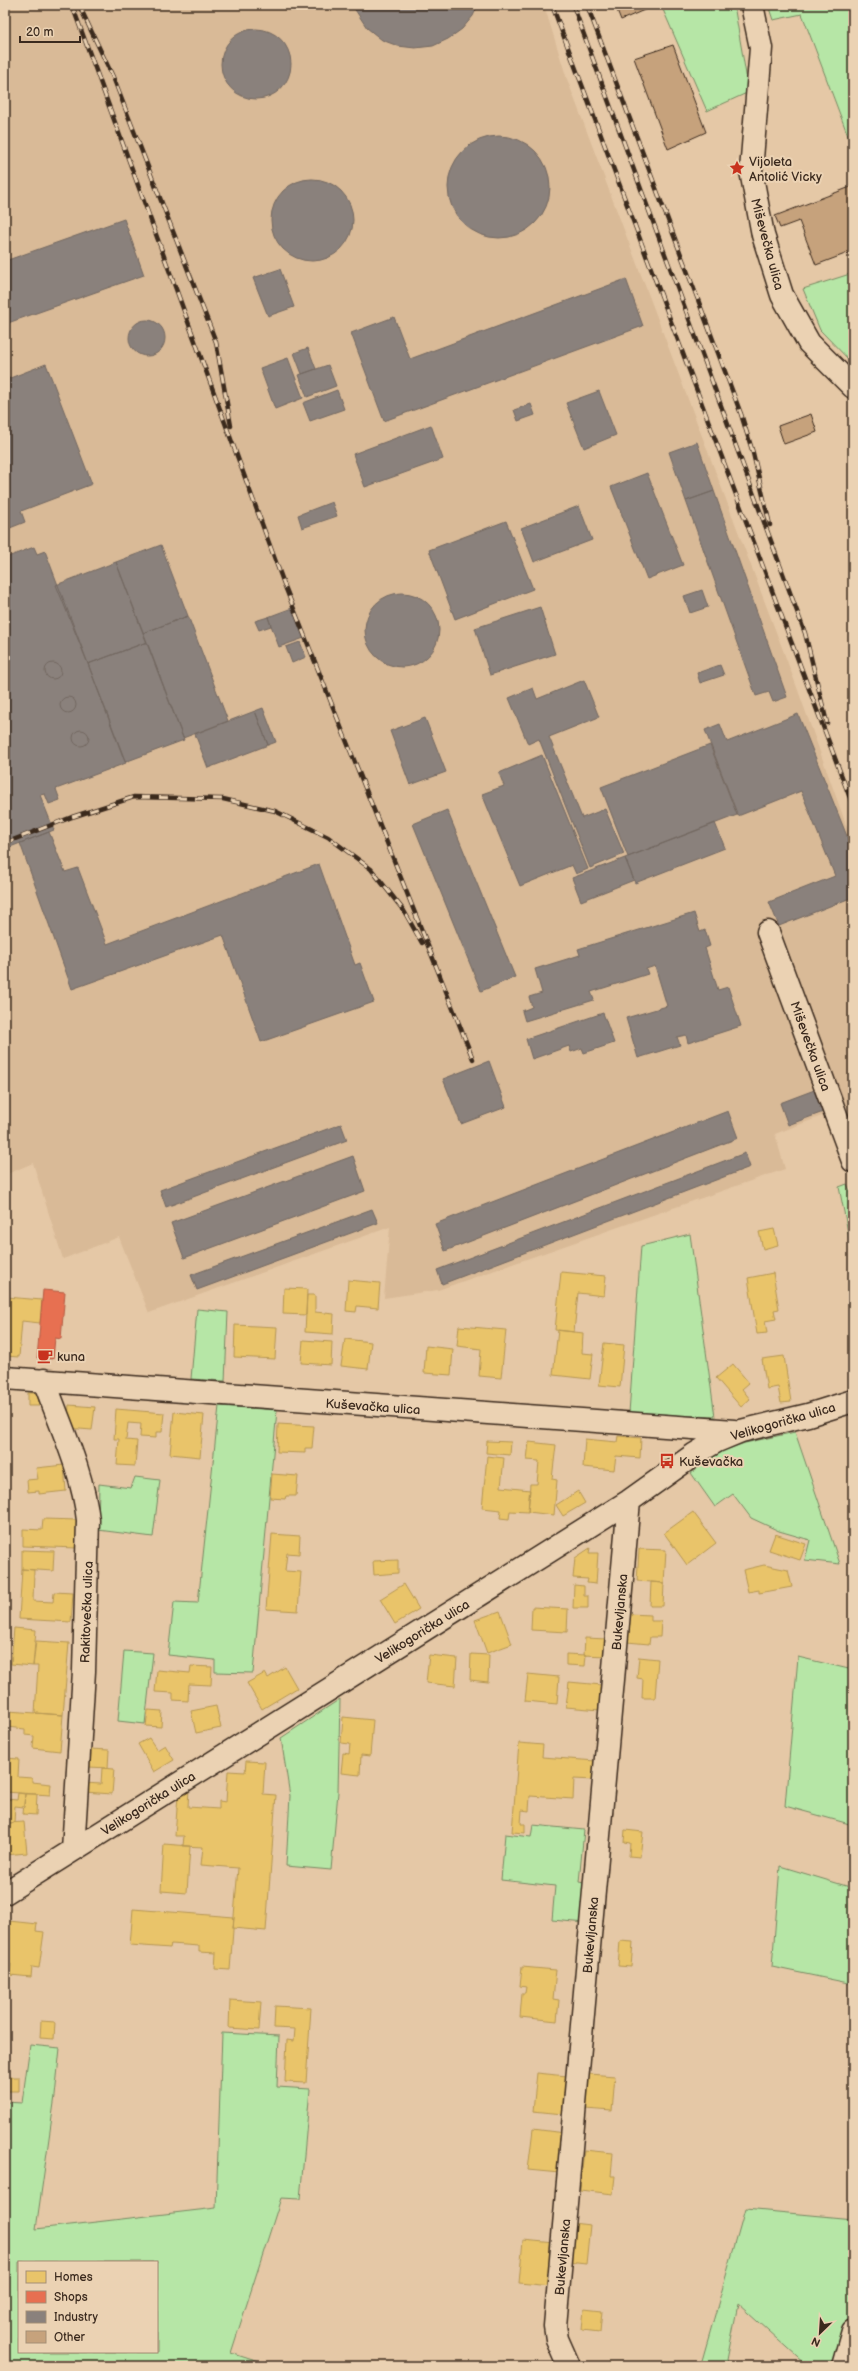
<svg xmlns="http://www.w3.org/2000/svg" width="858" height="2371" viewBox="0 0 858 2371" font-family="'Balsamiq Sans',sans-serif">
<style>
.built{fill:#d9ba97}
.green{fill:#b6e6a6;stroke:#788862;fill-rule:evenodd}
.homes{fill:#e9c46a;stroke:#b59653}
.shops{fill:#e76f51;stroke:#b35a42}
.industry{fill:#8a817c;stroke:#726760}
.building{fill:#c6a27c;stroke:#3b2a1e}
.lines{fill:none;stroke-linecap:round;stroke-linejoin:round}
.minor-casing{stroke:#3b2a1e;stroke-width:25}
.minor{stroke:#ebd2b3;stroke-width:22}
.rail-casing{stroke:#3b2a1e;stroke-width:4.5}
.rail{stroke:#ebd2b3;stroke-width:3;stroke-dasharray:9;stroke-linecap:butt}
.labels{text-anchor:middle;stroke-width:4;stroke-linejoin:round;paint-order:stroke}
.poi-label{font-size:13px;fill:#3b2a1e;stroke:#ebd2b3;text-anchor:start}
.street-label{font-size:13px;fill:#3b2a1e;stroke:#ebd2b3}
</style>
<rect width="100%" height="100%" fill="#e5c8a6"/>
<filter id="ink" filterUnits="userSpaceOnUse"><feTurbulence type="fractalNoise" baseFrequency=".025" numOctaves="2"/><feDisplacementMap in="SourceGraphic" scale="8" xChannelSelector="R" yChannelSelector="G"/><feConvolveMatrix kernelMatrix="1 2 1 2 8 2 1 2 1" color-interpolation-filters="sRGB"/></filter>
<g filter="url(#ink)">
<path class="built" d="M5,5h539l23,74 228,603 58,162v260l-78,30 10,35 -347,121 -54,8 6,-71 -241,86 -30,-76 -56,22 -30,-96 -28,12z"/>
<path class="green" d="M661,5h73l15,87 -42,19z
M768,5h85v144l-51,-135 -29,6z
M853,273v91l-33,-34 -17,-41z
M847,1184l6,14v59l-14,-70z
M690,1234l25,183 -86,-4 12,-167z
M197,1309l31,3 -3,69 -34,-2z
M219,1406l58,4 -24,263 -38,-1v-12l-47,-5 6,-53 24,1z
M795,1432l45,132 -35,-4 5,-20 -31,-9 -28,-13 -18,-24 -18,13 -24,-34 28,-21 26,-9z
M135,1477l25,3 -7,57 -55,-7 1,-46 32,4z
M124,1651l29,2 -8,71 -27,-3z
M798,1657l55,13v155l-68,-19z
M340,1699l-2,93 -7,78 -45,-4 4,-70 -9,-58z
M533,1825l51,5 -5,52 10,2 -4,39 -33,-3 3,-34 -54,-6 4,-46 26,3z
M780,1866l73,22v96l-81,-17z
M222,2033l57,3 -2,51 33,2 -10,110 -19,-1 -50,155 40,13h-266v-264l17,1 8,-58 30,3 -5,48 -19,133 180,-21zM19,2262h138v90h-138z
M745,2209l108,10v92l-18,55h-28l-69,-62 -11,56 6,6 -32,-2z"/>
<path class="homes" d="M774,1229l4,16 -15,4 -4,-17z
M561,1272l45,4 -2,20 -26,-3 -4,39 -19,-2z
M773,1273l6,36 -5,1 2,9 -11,2 2,12 -10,1 -9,-56z
M348,1280l32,3 -2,25 -21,-2 -1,6 -10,-1z
M284,1288l23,1 -1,26 -23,-1z
M307,1295h8v17l19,2 -1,20 -28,-2z
M6,1297l36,3 -2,23 -18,-2 -3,36 -14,-1z
M235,1325l42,2 -2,32 -41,-2z
M459,1326l47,4 -5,48 -22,-2 2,-27 -24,-3z
M558,1330l25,3 -1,20 11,1 -3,25 -37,-4z
M345,1339l26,3 -3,27 -27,-3z
M303,1340l29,2 -1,23 -30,-2z
M604,1343l20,2 -4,42 -21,-2z
M426,1346l27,3 -2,26 -27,-2z
M784,1356l7,46 -10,1 -3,-16 -11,2 -5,-30z
M733,1364l16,19 -7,6 8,10 -9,8 -25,-29z
M28,1393h10l1,13h-11z
M69,1405l26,2 -3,23 -25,-2z
M116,1409l48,4 -2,19h-6v6l-16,-1 1,-13 -13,-1 -2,17 11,1 -2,25 -18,-1 2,-26h-5z
M174,1412l30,3 -4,42 -30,-3z
M278,1424l36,2 -2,22h-7v5l-28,-1z
M618,1436l23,2 -1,20 -24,-2 -2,14 -31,-3 2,-28 32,3z
M487,1441l24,1 -1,13 -24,-2z
M529,1442l27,3 -4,34 5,1 -3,35 -26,-3 2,-28h7l2,-23 -12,-1z
M487,1456l17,2 -3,29 29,3 -2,22 -18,-1 -1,8 -9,-1 1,-8 -19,-2z
M64,1465l2,26 -27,3v-3l-11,1 -1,-12 11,-1 -2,-11z
M272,1474l26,2 -2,20h-10l-1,3 -15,-1z
M578,1491l7,12 -22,13 -7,-11z
M693,1512l23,31 -29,22 -23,-32z
M43,1519l35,1 -1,28 -54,-2v-17l19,1z
M272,1534l28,2 -1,18 -12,-1 -2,18 16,1 -3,39 -32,-2z
M775,1534l31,10 -6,16 -31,-10z
M590,1548l-1,5h9l-2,31 -9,-1 1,-4 -15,-1 2,-20z
M639,1549l27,1 -2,33 -27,-2z
M22,1550l32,1 -1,20 -31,-2z
M398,1560v13l-24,2 -1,-14z
M764,1565l24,5 4,17 -33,6v-3l-11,2 -5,-22z
M22,1569l12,1 -1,31 20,1 1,-10 19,1 -2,29 -52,-3z
M651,1582l13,1 -1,23h-13z
M404,1584l15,25 -24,15 -15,-25z
M574,1585l10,1v10h4v12h-15z
M532,1607l36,2 -1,23 -36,-2z
M500,1611l12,33 -25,9 -12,-33z
M629,1614l22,1v6h10l-1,16h-10l-1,7 -22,-2z
M14,1628l22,2 -3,36 -22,-2z
M585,1638l22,1 -1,17 -22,-1z
M36,1641l33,2 -6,72 -28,-2 3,-47h-5z
M471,1654l18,1 -1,27 -18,-2z
M566,1654l20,1 -1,11 -19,-1z
M429,1655l28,3 -2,28 -29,-3z
M639,1657l19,2 -3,39h-13l1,-19 -6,-1z
M191,1666l21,1 -1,18 -22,-1 -1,17 -15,-1v-7l-18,-1 2,-22 33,3z
M285,1667l12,21 -35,21 -15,-26 18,-10 3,5z
M528,1674l31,3 -2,27 -32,-3z
M569,1682l33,3 -2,25 -34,-3z
M216,1706l5,22 -25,5 -5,-22z
M148,1710l14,1 -1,16 -15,-1z
M8,1711l55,4 -3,36 -27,-3 1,-12 -9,-1v-6l-18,-2z
M343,1717l30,3 -3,36 -9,-1 -1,20 -19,-2 2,-20 6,1 1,-10 -9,-1z
M149,1738l8,12 8,-5 9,15 -20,12 -16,-28z
M519,1743l24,2 -1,12 54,4 -2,19 -20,-1 -1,20 -43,-3 -1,15 -7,-1 -1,14h4v9l-13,-1z
M90,1749l19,1 -1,18 -19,-1z
M5,1758l14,1 -1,18 14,1v4l19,2 -1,11 -45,-3z
M246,1761l19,1 -2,32 13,1 -10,136 -33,-3 5,-60 -37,-3 2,-18 -20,-1 1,-10h-9l3,-41 11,-6 -1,18 31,2v-8l7,1 2,-31 17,1z
M102,1768l12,1 -2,25 -28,-2v-9l17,1z
M18,1793l7,1 -1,13 -9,-1 -1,17h-9v-24l12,1z
M25,1794h12l-1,21 -13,-1z
M24,1822l3,31 -22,2v-32z
M625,1830l18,2 -3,25 -11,-1 1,-13 -6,-1z
M164,1844l26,2 -3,47 -26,-2z
M133,1909l101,8 -4,53 -15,-1 1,-16 -17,-1v-6l-28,-2 -1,4 -40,-3z
M9,1921l28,3 -1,7 8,1 -5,36 -7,-1 -1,10 -21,-2 1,-11h-6z
M620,1941l13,1 -2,25 -13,-1z
M522,1967l34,3 -3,29 6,1 -2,21 -37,-4 2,-24h3l1,-6 -6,-1z
M230,2000l31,2 -2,28 -30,-2z
M275,2006l36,2 -5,75 -21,-1 2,-42 7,1 1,-12 -21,-1z
M41,2021l14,1 -1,17 -14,-1z
M537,2073l30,3 -4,38 -30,-3z
M589,2074l26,2 -3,35 -27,-2z
M5,2077h14v14h-14z
M533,2129l31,4 -5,40 -31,-3z
M584,2150l29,3 -2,23h4l-2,18 -33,-4z
M572,2223l18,2 -4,39 -18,-2z
M523,2240l32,3 -4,43 -32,-3z
M584,2309l18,2 -2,21 -18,-2z"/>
<path class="shops" d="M43,1290l22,2 -4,47 -6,-1 -2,21 -16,-1z"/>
<path class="industry" d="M352,5h126l-5,11 -11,13 -14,10 -15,7 -18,2 -17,-2 -16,-6 -15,-12z
M221 64a35 35 0 1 1 70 0a35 35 0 1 1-70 0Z
M448 187a51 51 0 1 1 102 0a51 51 0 1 1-102 0Z
M271 220a41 41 0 1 1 82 0a41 41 0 1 1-82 0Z
M124,219l20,56 -139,49v-63z
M280,269l14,38 -26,9 -15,-38z
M626,279l17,47 -259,95 -33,-88 43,-16 16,42z
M129 338a18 18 0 1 1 36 0a18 18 0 1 1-36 0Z
M308,348l8,21 -14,5 -8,-21z
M288,358l15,40 -28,11 -15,-41z
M46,364l46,120 -71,27 4,11 -20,8v-150z
M328,365l8,21 -29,11 -8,-22z
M337,390l7,19 -34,12 -7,-18z
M599,391l17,44 -32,13 -18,-45z
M531,404l4,11 -17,6 -4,-11z
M431,425l12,34 -78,28 -12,-33z
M697,442l17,49 -28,10 -17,-49z
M647,473l36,92 -36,14 -36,-92z
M714,491l73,206 -14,5 -4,-10 -13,4 -70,-195z
M332,502l5,14 -35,12 -4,-13z
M579,506l13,34 -58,22 -13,-34z
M506,521l27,68 -78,30 -26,-69z
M161,545l27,71 -45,17 -27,-71z
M34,547l3,7 8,-3 81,212 -70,26 4,11 -11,4 -4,-10 -5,1 14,35 -49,19v-291z
M116,562l31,80 -59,22 -32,-79z
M702,590l6,17 -18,6 -6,-17z
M365 630a37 37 0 1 1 74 0a37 37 0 1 1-74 0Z
M540,607l15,47 -65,21 -15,-47z
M292,608l12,30 -25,9 -11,-30z
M188,616l40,105 -45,17 -40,-105z
M268,617l3,9 -12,4 -4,-9z
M147,642l37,98 -59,22 -37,-98z
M300,642l6,15 -14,6 -6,-16z
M45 671a8 8 0 1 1 16 0a8 8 0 1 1-16 0Z
M720,665l4,10 -24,8 -3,-10z
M584,680l15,37 -50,20 33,81 23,-9 19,45 -34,14 -51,-129 -11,5 -19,-46 24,-10 4,11z
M60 705a8 8 0 1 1 16 0a8 8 0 1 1-16 0Z
M263,708l13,34 -8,3 -13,-34z
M255,711l13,34 -60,23 -13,-34z
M798,714l55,137v46l-74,29 -10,-24 66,-26 -34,-85 -63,25 -33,-86 15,-6 7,18z
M425,718l21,54 -36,13 -20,-54z
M73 738a8 8 0 1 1 16 0a8 8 0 1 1-16 0Z
M710,745l27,70 -109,42 -27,-70z
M542,755l46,114 -12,5 -4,-9 -52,21 -38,-92 22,-8 -5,-13z
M447,810l68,167 -34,14 -68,-167z
M715,823l10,25 -90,35 -10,-25z
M49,832l16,40 13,-4 29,76 212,-80 36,101 5,-2 14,39 -113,40 -38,-107 -151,54 -52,-146z
M625,858l9,22 -53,21 -9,-23z
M694,913l6,19 5,-2 5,16 -5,2 13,42 10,-3 13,39 -53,17 -2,-8 -9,2 3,8 -42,13 -12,-40 41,-12 -12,-40 -9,3 2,5 -57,18 3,8 -69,21 -3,-10 10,-4 -3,-10 13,-4 -7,-24 45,-14 -2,-6z
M603,1013l11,30 -30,10 -2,-5 -11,4 -2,-6 -37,13 -6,-20z
M489,1061l17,46 -45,17 -18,-45z
M817,1089l9,22 -38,14 -8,-22z
M728,1111l10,27 -293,113 -10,-27z
M341,1124l6,16 -181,67 -6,-17z
M745,1153l5,14 -308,117 -5,-14z
M353,1156l12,35 -181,67 -13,-35z
M372,1209l6,14 -181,67 -6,-15z"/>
<path class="building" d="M615,5h33l1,3 -28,12z
M673,45l33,87 -38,17 -34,-91z
M853,186v65l-37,14 -17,-44 -19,7 -5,-12z
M811,414l6,18 -33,12 -6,-18z"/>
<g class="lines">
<defs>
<path id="minor" d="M752,5l9,43 -10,123 12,64 19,60 27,48 44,44
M768,932l85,229
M5,1378l729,53
M44,1380c16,45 39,92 44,140l-4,151 -11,179
M5,1893l624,-392 66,-47 22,-13 24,-10 67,-16 45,-14
M569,2366l-12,-27 -2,-13 74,-825
M843,2366l10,-35"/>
</defs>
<use href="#minor" class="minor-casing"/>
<use href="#minor" class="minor"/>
<defs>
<path id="rail" d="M72,5l212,579 189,475
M79,5l34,72 103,265 15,84
M552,5l301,801
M573,5l232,628 22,90
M587,5l154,409 12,39 17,72
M5,843l67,-26 62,-20 89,2 52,12 53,26 43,32 33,42 18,32"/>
</defs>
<use href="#rail" class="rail-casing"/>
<use href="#rail" class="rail"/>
</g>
</g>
<defs>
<symbol id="sight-bare" viewBox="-9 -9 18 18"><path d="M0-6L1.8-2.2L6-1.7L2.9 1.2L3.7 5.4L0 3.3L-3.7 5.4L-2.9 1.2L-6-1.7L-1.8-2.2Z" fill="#c8321e" stroke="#ebd2b3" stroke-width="2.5" paint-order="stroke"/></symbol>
<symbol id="cafe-bare" viewBox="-9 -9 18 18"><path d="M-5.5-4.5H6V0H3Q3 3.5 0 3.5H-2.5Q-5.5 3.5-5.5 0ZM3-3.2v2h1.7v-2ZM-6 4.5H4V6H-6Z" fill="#c8321e" stroke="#ebd2b3" stroke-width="2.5" paint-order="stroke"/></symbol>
<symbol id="bus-bare" viewBox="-9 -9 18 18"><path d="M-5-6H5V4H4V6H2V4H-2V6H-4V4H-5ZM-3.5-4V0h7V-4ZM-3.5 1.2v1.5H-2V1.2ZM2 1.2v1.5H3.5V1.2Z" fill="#c8321e" stroke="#ebd2b3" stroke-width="2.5" paint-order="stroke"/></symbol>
</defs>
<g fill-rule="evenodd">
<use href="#sight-bare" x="726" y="157" width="22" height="22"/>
<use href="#cafe-bare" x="34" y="1345" width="22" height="22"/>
<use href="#bus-bare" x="656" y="1450" width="22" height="22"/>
</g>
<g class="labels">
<g class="poi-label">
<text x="749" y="166">Vijoleta<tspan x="749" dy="15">Antolić Vicky</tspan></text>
<text x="57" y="1361">kuna</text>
<text x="679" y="1466">Kuševačka</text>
</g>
<g class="street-label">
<text transform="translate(768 244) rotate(75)" y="5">Miševečka ulica</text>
<text transform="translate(811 1046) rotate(70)" y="5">Miševečka ulica</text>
<text transform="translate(373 1406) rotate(4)" y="5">Kuševačka ulica</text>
<text transform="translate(783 1421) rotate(-16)" y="5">Velikogorička ulica</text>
<text transform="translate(86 1612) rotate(-88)" y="5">Rakitovečka ulica</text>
<text transform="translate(619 1612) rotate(-85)" y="5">Bukevljanska</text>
<text transform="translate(422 1631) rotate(-32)" y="5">Velikogorička ulica</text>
<text transform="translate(148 1803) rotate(-32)" y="5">Velikogorička ulica</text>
<text transform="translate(590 1935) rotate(-85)" y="5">Bukevljanska</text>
<text transform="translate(562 2257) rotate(-85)" y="5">Bukevljanska</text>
</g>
</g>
<rect width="858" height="2371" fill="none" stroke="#ebd2b3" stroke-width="20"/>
<rect x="10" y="10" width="838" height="2351" fill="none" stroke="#3b2a1e" stroke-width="1.5" filter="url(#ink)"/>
<rect x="18" y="2261" width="140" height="92" fill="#ebd2b3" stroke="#a58f77"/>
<rect x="26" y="2271" width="20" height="12" fill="#e9c46a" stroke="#a58f77"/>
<text x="54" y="2281" font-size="12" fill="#3b2a1e">Homes</text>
<rect x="26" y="2291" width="20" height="12" fill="#e76f51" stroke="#a58f77"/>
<text x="54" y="2301" font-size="12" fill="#3b2a1e">Shops</text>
<rect x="26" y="2311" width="20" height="12" fill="#8a817c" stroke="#a58f77"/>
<text x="54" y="2321" font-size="12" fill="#3b2a1e">Industry</text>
<rect x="26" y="2331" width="20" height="12" fill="#c6a27c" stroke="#a58f77"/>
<text x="54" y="2341" font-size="12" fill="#3b2a1e">Other</text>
<g transform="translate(820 2333) rotate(205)" stroke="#ebd2b3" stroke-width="3" paint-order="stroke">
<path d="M0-3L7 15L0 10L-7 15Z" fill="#3b2a1e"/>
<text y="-6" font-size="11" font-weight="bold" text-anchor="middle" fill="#3b2a1e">N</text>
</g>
<path d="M20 36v6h60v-6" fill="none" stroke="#3b2a1e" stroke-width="2"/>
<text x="26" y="36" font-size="12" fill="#3b2a1e" stroke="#ebd2b3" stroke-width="3" paint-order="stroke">20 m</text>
</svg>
